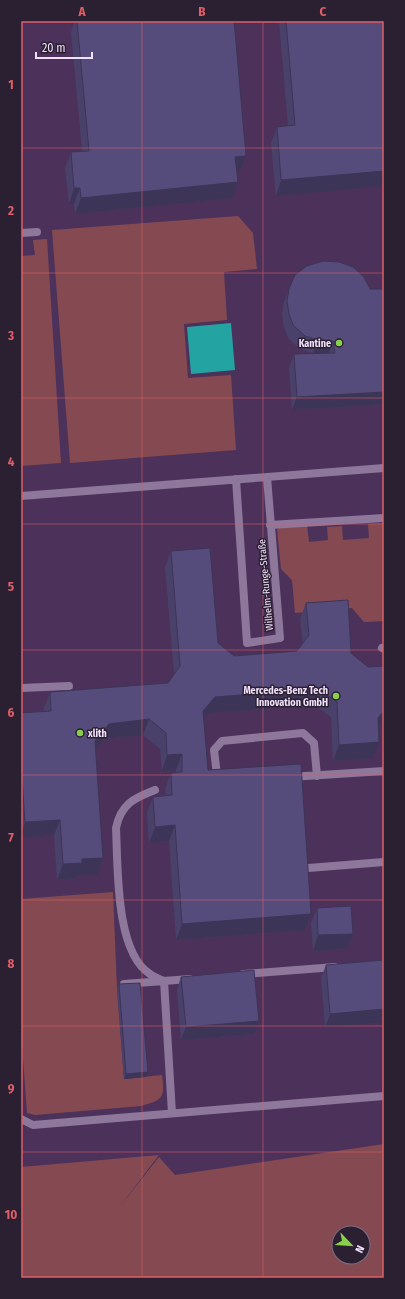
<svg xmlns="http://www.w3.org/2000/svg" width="405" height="1299" viewBox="0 0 405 1299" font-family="'Fira Sans Condensed',sans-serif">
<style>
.green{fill:#854a51;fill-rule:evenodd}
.water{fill:#23a3a1}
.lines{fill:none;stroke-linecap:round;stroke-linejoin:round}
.service{stroke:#8d779a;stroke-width:8}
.wall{fill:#4a416b}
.shaded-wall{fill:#3c3557}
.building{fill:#564c7c;stroke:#3c3557}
.grid{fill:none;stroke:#de5f67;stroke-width:1;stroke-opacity:0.55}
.poi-dot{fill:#88cf4a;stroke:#2b1f32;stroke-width:1.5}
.labels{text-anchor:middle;stroke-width:3;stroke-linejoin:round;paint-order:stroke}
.poi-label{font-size:10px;font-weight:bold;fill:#f0e0fa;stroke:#2b1f32;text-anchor:end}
.street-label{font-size:10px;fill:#f0e0fa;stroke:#2b1f32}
.neatline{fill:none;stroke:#de5f67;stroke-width:1.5}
.grid-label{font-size:13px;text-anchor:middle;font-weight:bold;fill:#de5f67}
</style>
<rect width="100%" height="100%" fill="#4c315b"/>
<path class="green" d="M238,216l15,17 4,36 -33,3 3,48 -43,4 4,54 43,-3 5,75 -166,13 -18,-233z
M47,239l14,224 -40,3v-210l14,-1 -2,-15z
M384,523v98l-20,1 -12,-14 -57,5 -3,-33 -11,-11 -4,-40 5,-3 25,-2 2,18 19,-2 -1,-13 15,-1 1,14 26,-2 -1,-14z
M113,892l4,97 7,90 38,-4c3,23 1,25 -21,31l-106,9 -8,-2 -6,-83v-131z
M384,1144l-1,134h-362v-111l138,-12 -41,54 41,-52 16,18zM339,1233h24v24h-24z"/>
<path class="water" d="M231,323l4,47 -44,4 -4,-47z"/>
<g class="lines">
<path class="service" d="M21,233l16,-1
M236,479l11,164 33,-5 -13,-161
M21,496l363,-28
M270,525l114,-7
M382,648l2,1
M21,688l48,-2
M290,777l94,-6
M220,778l-3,-3 -3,-25 8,-9 81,-8 11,10 3,33
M155,790c-21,8 -34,14 -39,38 2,38 -1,124 34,146 4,3 9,5 14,7l8,132
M308,868l76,-6
M243,974l92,-7
M124,984l66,-5
M21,1119l12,6 351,-29"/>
</g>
<path class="wall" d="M75,21h159l12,135 -6,15 -3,1 -5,26 -157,16 -1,-10h-5l-4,-36 6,-16 11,-1 -11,-119z
M279,21h105l-108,175 -5,-53 6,-16 11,-1z
M289,289h95v115l-92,6 -3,-43 5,-13 24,-1h-5l-13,-4 -12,-11 -4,-11 -2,-13 2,-12z
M171,551l47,92 16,13 63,-5 6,-8 -3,-24 6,-16 45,50 33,68 -6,6 -5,31 -40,3 -2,-44 -17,-12 -105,8 -6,6 5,51 103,144 -6,16 -129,10 -7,-99 -20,2 -2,-31 6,-15 13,-1 -1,-7 6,-16h5v-3l-14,1 -2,-22 -17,-14 -39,4 -9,10 8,109 -5,16 -20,1 -1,3 -20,2 -3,-45 -33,3v-125l23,-2v-3l6,-16 118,-9 6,-9 -9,-107z
M317,908l36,26 -6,15 -34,2 -2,-28z
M384,960l-59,67 -4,-49 5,-13z
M181,977l73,57 -73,6 -4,-50z
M119,984l27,93 -22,2 -7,-90z"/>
<path class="shaded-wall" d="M246,156l-6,15 -10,2 5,-16z
M384,171v15l-108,10 5,-16z
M238,182l-6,16 -157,16 6,-16z
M74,188h6l-6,16h-5z
M318,340l15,1 -4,13 -16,-1z
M384,392v12l-92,6 5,-13z
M319,689l-5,16 -105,8 -12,14 6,-16 12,-14z
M384,711v10l-12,13 6,-16z
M149,719l-6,16 -39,4 -15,18 6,-16 14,-17z
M379,742l-6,16 -40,3 6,-16z
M182,754l-6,16 -14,1 5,-16z
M60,820l-6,15 -33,3v-4l4,-12z
M175,825l-6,16 -20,2 6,-16z
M103,858l-5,16 -20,1 -1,3 -20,2 6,-16 19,-5z
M311,914l-6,16 -129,10 6,-16z
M353,934l-6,15 -34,2 5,-16z
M384,1009v13l-59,5 5,-13z
M259,1021l-5,13 -73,6 5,-13z
M148,1072l-2,5 -22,2 2,-5z"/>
<path class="building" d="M77,21h157l12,135 -11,1 3,25 -157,16 -1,-10h-6l-3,-36 18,-1z
M286,21h98v150l-103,9 -4,-53 18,-2z
M323,261l16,1 14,5 11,10 6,12h14v103l-87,5 -3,-43 41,-1 -2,-12 -15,-1 -13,-4 -12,-11 -4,-11 -2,-13 2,-12 6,-14 12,-9z
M210,548l8,95 16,13 63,-5 12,-16 -3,-32 42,-3 3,53 17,14 16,-1v45l-6,7 1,24 -40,3 -2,-43 -18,-13 -104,8 -12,14 5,59 93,-6 10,150 -129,10 -7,-99 -20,2 -2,-30 19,-2 -1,-22 11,-1v-18l-15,1 -1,-22 -17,-14 -40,5 -14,17 8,117 -21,1v4l-19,1 -3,-44 -35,2 -4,-58v-51l30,-2 -1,-19 118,-9 12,-17 -9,-115z
M351,906l2,28 -35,1 -1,-27z
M384,960v49l-54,5 -4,-49z
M254,970l5,51 -73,6 -5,-50z
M140,983l8,89 -22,2 -7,-90z"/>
<path class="grid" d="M142,21v1257M263,21v1257M21,148h363M21,273h363M21,398h363M21,524h363M21,650h363M21,775h363M21,900h363M21,1026h363M21,1152h363"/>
<g class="poi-dot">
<circle cx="339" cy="343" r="4"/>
<circle cx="336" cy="696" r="4"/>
<circle cx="80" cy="733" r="4"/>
</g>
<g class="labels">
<g class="poi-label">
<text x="331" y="347">Kantine</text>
<text x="328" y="694">Mercedes-Benz Tech<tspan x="328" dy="12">Innovation GmbH</tspan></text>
<text x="88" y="737" text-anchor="start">xlith</text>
</g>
<g class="street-label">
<text transform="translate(265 585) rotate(-95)" y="4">Wilhelm-Runge-Straße</text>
</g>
</g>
<rect width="405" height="1299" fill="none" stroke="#2b1f32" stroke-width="44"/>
<g transform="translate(351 1245) rotate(115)"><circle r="19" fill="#2b1f32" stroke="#7a6c82"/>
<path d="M0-3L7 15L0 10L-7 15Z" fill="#88cf4a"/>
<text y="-6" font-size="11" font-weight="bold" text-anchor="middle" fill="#f0e0fa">N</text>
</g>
<path d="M36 52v6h56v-6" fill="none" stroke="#f0e0fa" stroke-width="2"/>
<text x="42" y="52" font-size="12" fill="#f0e0fa" stroke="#2b1f32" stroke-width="3" paint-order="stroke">20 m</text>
<rect x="22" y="22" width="361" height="1255" class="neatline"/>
<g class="grid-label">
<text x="82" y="16">A</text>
<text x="202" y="16">B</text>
<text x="323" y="16">C</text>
<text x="11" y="89">1</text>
<text x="11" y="215">2</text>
<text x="11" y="340">3</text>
<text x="11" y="466">4</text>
<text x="11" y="591">5</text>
<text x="11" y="717">6</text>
<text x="11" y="842">7</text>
<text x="11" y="968">8</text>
<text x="11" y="1093">9</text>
<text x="11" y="1219">10</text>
</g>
</svg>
